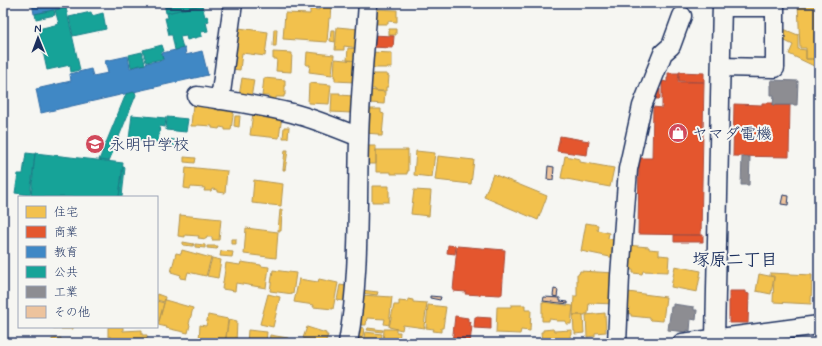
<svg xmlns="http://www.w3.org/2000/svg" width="822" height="346" viewBox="0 0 822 346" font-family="Mynerve,'Klee One',sans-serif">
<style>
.homes{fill:#f2c14e;stroke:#b29553}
.shops{fill:#e4572e;stroke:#a84b3c}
.schools{fill:#3f88c5;stroke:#346da6}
.public{fill:#17a398;stroke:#188087}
.industry{fill:#8d8d92;stroke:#6b7182}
.building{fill:#edc39d;stroke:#1b2f5e}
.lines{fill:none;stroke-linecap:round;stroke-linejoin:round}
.minor-casing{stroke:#1b2f5e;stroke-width:21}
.minor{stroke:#f6f6f2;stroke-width:18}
.labels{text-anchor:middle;stroke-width:4;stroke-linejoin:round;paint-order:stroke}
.poi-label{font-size:16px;fill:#1b2f5e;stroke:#f6f6f2;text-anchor:start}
.neighbourhood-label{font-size:17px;font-weight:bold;fill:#1b2f5e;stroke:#f6f6f2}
</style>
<rect width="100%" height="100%" fill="#f6f6f2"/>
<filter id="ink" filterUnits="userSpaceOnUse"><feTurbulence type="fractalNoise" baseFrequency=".025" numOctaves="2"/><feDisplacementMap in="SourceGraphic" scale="8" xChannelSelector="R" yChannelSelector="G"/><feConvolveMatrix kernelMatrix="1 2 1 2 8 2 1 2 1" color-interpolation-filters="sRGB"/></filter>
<g filter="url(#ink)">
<path class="homes" d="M269,3h12l-1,4 -12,-1z
M798,3h21v56h-13v-11h-6z
M319,4l13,1 -1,13h-2l-2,24 -44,-3 2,-26 25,1v-5l9,1z
M376,9l21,1v12l-9,-1v3h-11z
M337,27l22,2 -1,19 -14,-2v4h-9z
M239,28l29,4 -3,24 -23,-3 -2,17 -8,-1 3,-27h2z
M781,28l17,7v-1v15l8,1v9h13l-3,8 -27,-13 4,-9 -16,-8z
M274,29h3l-1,17h-3z
M389,29h7v6h-7z
M331,30h4v12l-5,-1z
M348,48l11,1 -1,12 -11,-1z
M273,52l19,1 -1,19 -15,-1 1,-12h-4z
M307,52l27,3 -2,20 -23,-3 1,-7h-4z
M371,52l21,1v15h-22z
M335,59l21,2 -2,21 -19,-1v-4h-1z
M368,74h19v1l2,1 -1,11h-2v4h-11v-2h-7z
M242,78l12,2 -3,18 -12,-2z
M264,78l21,2v15h-1v2h-8v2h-7v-3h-7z
M309,83l22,2 -2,19 -21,-1z
M369,90l16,2 -1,12 -15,-1z
M332,93h8v2l13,1 -2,17 -20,-1z
M193,104l41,4 -3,22h-6v-2l-5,-1 -1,2 -7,-1v-2l-15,-1v1h-6z
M366,109h15v4l3,1 -2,22h-4v-2l-14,-1z
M253,113l29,3 -3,22 -29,-3z
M235,116h5l-1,11 -5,-1z
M284,127h5l-1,11h-5z
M364,146h12v18h-12z
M285,150h3l-3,20h-2z
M376,150h32v22h-1v2h-16v-2h-15z
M416,151l19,2 -3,24 -18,-2z
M438,156l36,4 -3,24 -36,-4z
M565,156l15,3v3l34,6 -4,19 -49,-9z
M184,157l12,1 -1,5 -11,-1z
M186,167l41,4 -2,22 -7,-1v-2l-6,-1 -1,2h-7l1,-3 -14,-1 -1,2 -6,-1z
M493,174l54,22 -9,24 -54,-23z
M254,180l29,4 -2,22 -29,-3z
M372,186h17v16h-17z
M414,190l17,1 -2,25 -18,-2z
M280,210h2l-1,21h-3z
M180,215l41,4 -2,21h-7v-3h-5l-1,2 -8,-1 1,-2 -14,-1v2l-7,-1z
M586,223l12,2 -1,5 12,3 -1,5 6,2 -1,1 5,1 -3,16 -34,-7z
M246,228l32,4 -2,26 -32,-4z
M231,239h5v5h-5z
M183,242l11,2 -1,2 -10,-1z
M195,244l10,1v3l-10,-1z
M626,245l23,2v2l10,1v5l10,1 -1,16 -25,-1 -1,3 -9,-1v-3h-9z
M207,246h11l-1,3 -10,-1z
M182,250l29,8 -5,18 -18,-4 -2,7 -6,-1 1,-3 -10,-3 5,-19 5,1z
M221,251l12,1 -1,5 -12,-1z
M212,258l9,2 -3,18 -11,-2z
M241,262l20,3v1l8,1 -3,21 -30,-5 -1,8 -13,-2 4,-26 14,2z
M675,266l26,5 -4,21 -26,-5z
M273,270l23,3 -3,21 -23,-3z
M580,271l35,2v31l-26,-1 -1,11h-3v1h-12l1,-19h3v-22h2z
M770,273l42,2 -1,29 -38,-2 1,-26h-4z
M759,274l15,3 -3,17 -15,-3z
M299,279l19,3 1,-3 19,4 -5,26 -20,-2 1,-2 -20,-3z
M340,285l12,2 -3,15 -12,-2z
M361,290l17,2 -1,3 -16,-2z
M628,292l38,5 -3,24 -13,-1v-2l-19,-2v-2l-6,-1z
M157,294l8,3 -1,5 -7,-2z
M268,294l12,3 -7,30 -13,-3z
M361,295l31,2 -3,28 -5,-1 1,-5 -18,-1 -1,7h-9z
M408,299l5,1v2l14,1 -3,23 1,2 -22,-3 -1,5 -13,-3 5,-22h5v-4l9,1z
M165,300l28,8 -4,16 1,1 -2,8 -22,-5 1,-1 -9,-2z
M157,301l7,2 -5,18h-2z
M542,302l31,4 -2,18h-5v-3h-10l1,-1 -8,-1v2h-7z
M428,305l18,2 -3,21h-2v4l-8,-1 1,-2 -8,-1z
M511,305h14v5h6l-1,21 -9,-1 -1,4 -24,-1 1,-26h14z
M605,313l1,19 -11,1v3l-8,1 -1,-22z
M208,315l20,4 -2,19h-1l-2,5 -24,-2 1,-16 6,1z
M573,315h10l1,18 -9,1v-3h-1z
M229,319l8,2 -1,22h-11z
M54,327h19v2h-19z
M108,327h15v4l19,-1v5h5v8h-36l-1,-7 -2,1z
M307,327l19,6v2h2l-3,8h-6l-16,-5z
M356,327l8,1 -2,15h-8z
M368,328l15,2 -1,2 -15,-2z
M384,329h12v3h4l-1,11h-16z
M553,329l1,2 18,-1v5h-2l1,8h-29l-1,-11h2v-2z
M248,330l19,2 -1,11h-19z
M365,332l17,2 -1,9h-18z
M270,335l18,3 -1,5h-18z
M61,338v2l12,-1v4h-21v-4z"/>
<path class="shops" d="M371,35l23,1 -1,12 -23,-1z
M679,72l25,1v9l-25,-1z
M668,73h11l-1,9h26l-3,153 -63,-1 1,-76h13l1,-51 9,1v-27l5,1v-4h1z
M655,89h5v10h-5z
M762,103h11v2h17l-1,52 -56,-1 1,-52 28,1z
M560,136l29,5 -2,14 -30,-4z
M674,235h29v7h-29z
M448,245l8,1 -1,8 -8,-1z
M457,246l48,4 -3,44 -2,1 -19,-1v1l-16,-1 1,-2 -13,-1z
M729,291h17v2l3,1 -1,29h-19z
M455,316l13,2v4h3l-1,4h2l-2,17h-18z
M475,317l16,1v11l-17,-1z"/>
<path class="schools" d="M32,3h53l-51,11z
M185,48l1,7 16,-4 6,24 -167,38 -5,-24 35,-8 -1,-7 21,-5 2,7 15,-3 -3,-12 23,-5 2,12 16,-4v-1l17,-3 -1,-7z"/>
<path class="public" d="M164,3h8v3l13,-3h11l1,3 -31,7z
M202,5l3,12 2,-1 2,5 -3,1 2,9 -7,1 1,4 -15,4 -1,-4 -6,1 3,11 -8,2 -3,-15h-3l-4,-17h3l-1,-5z
M66,8l14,62 -9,2 -1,-7 -23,5 -9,-41 21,-5 -4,-14z
M54,10l1,5 -19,4 -1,-5z
M91,12l1,4 11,-3 3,16 -33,7 -4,-19z
M162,45l2,6 -3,1 2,7 -17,3 -3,-12z
M142,52l3,12 -14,3 -2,-12z
M135,92l1,3 -27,66 -10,-1 27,-66z
M132,115l34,3 -1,9 -5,-1 -2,16 -29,-3z
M167,117l21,2 -2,13 -20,-2z
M169,139l10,2 -1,6 -9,-1z
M26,153l9,1 -5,41 -15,-2 3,-19h5z
M35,153l88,10 -4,34h-88z
M123,167h2l-3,30h-3z"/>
<path class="industry" d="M771,80l27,1 -1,24h-24l1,-10h-3z
M742,157h8l-1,28h-8z
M673,304l21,3v3h3l-1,10 -5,-1 -1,12 -3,-1v2l-19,-2 3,-23h2z"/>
<path class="building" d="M548,166l6,1 -1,13 -6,-1z
M783,195l6,1 -1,9 -7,-1z
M554,289l4,1 -1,7 -4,-1z
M430,296l11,1 -1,3 -10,-2z
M544,297l16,1v3l8,1v2l-25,-3z"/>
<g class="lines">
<defs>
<path id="minor" d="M721,67l54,1v-61h-53
M197,96c31,5 63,9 95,17 23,6 45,15 67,24
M220,100l13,-97
M348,343c12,-67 9,-136 11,-203 1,-46 6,-92 9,-137
M617,343l3,-67 8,-107 14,-63 21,-53 8,-7 11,-30
M682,343l137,-18
M716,343l-1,-5 7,-335"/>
</defs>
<use href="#minor" class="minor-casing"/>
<use href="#minor" class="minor"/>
</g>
</g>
<defs>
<symbol id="shop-disc" viewBox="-11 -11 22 22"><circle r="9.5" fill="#d1495b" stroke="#f6f6f2"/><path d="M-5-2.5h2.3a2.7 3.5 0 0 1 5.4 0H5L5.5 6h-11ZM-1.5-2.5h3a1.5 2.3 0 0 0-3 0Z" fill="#fff"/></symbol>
<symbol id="school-disc" viewBox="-11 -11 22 22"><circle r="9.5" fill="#d1495b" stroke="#f6f6f2"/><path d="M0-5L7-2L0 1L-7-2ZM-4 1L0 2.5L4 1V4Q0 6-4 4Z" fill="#fff"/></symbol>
</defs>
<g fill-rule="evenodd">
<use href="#shop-disc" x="667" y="122" width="22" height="22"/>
<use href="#school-disc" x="84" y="133" width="22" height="22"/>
</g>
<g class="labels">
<g class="poi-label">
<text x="692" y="139">ヤマダ電機</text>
<text x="109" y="150">永明中学校</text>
</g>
<g class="neighbourhood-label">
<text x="735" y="265">塚原二丁目</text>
</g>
</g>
<rect width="822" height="346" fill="none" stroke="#f6f6f2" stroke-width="16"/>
<rect x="8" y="8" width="806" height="330" fill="none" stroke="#1b2f5e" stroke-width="1.5" filter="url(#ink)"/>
<rect x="18" y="196" width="140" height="132" fill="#f6f6f2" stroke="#9ea6b7"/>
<rect x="26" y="206" width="20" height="12" fill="#f2c14e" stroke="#9ea6b7"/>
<text x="54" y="216" font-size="12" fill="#1b2f5e">住宅</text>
<rect x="26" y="226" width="20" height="12" fill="#e4572e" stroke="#9ea6b7"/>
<text x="54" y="236" font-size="12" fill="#1b2f5e">商業</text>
<rect x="26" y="246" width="20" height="12" fill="#3f88c5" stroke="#9ea6b7"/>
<text x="54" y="256" font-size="12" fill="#1b2f5e">教育</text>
<rect x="26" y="266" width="20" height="12" fill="#17a398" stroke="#9ea6b7"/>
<text x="54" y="276" font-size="12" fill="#1b2f5e">公共</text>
<rect x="26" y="286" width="20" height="12" fill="#8d8d92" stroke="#9ea6b7"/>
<text x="54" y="296" font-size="12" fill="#1b2f5e">工業</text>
<rect x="26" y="306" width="20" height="12" fill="#edc39d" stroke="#9ea6b7"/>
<text x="54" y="316" font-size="12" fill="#1b2f5e">その他</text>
<g transform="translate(38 38) rotate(359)" stroke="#f6f6f2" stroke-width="3" paint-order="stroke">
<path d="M0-3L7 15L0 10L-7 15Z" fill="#1b2f5e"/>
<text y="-6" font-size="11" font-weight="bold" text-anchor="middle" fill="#1b2f5e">N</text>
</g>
</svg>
